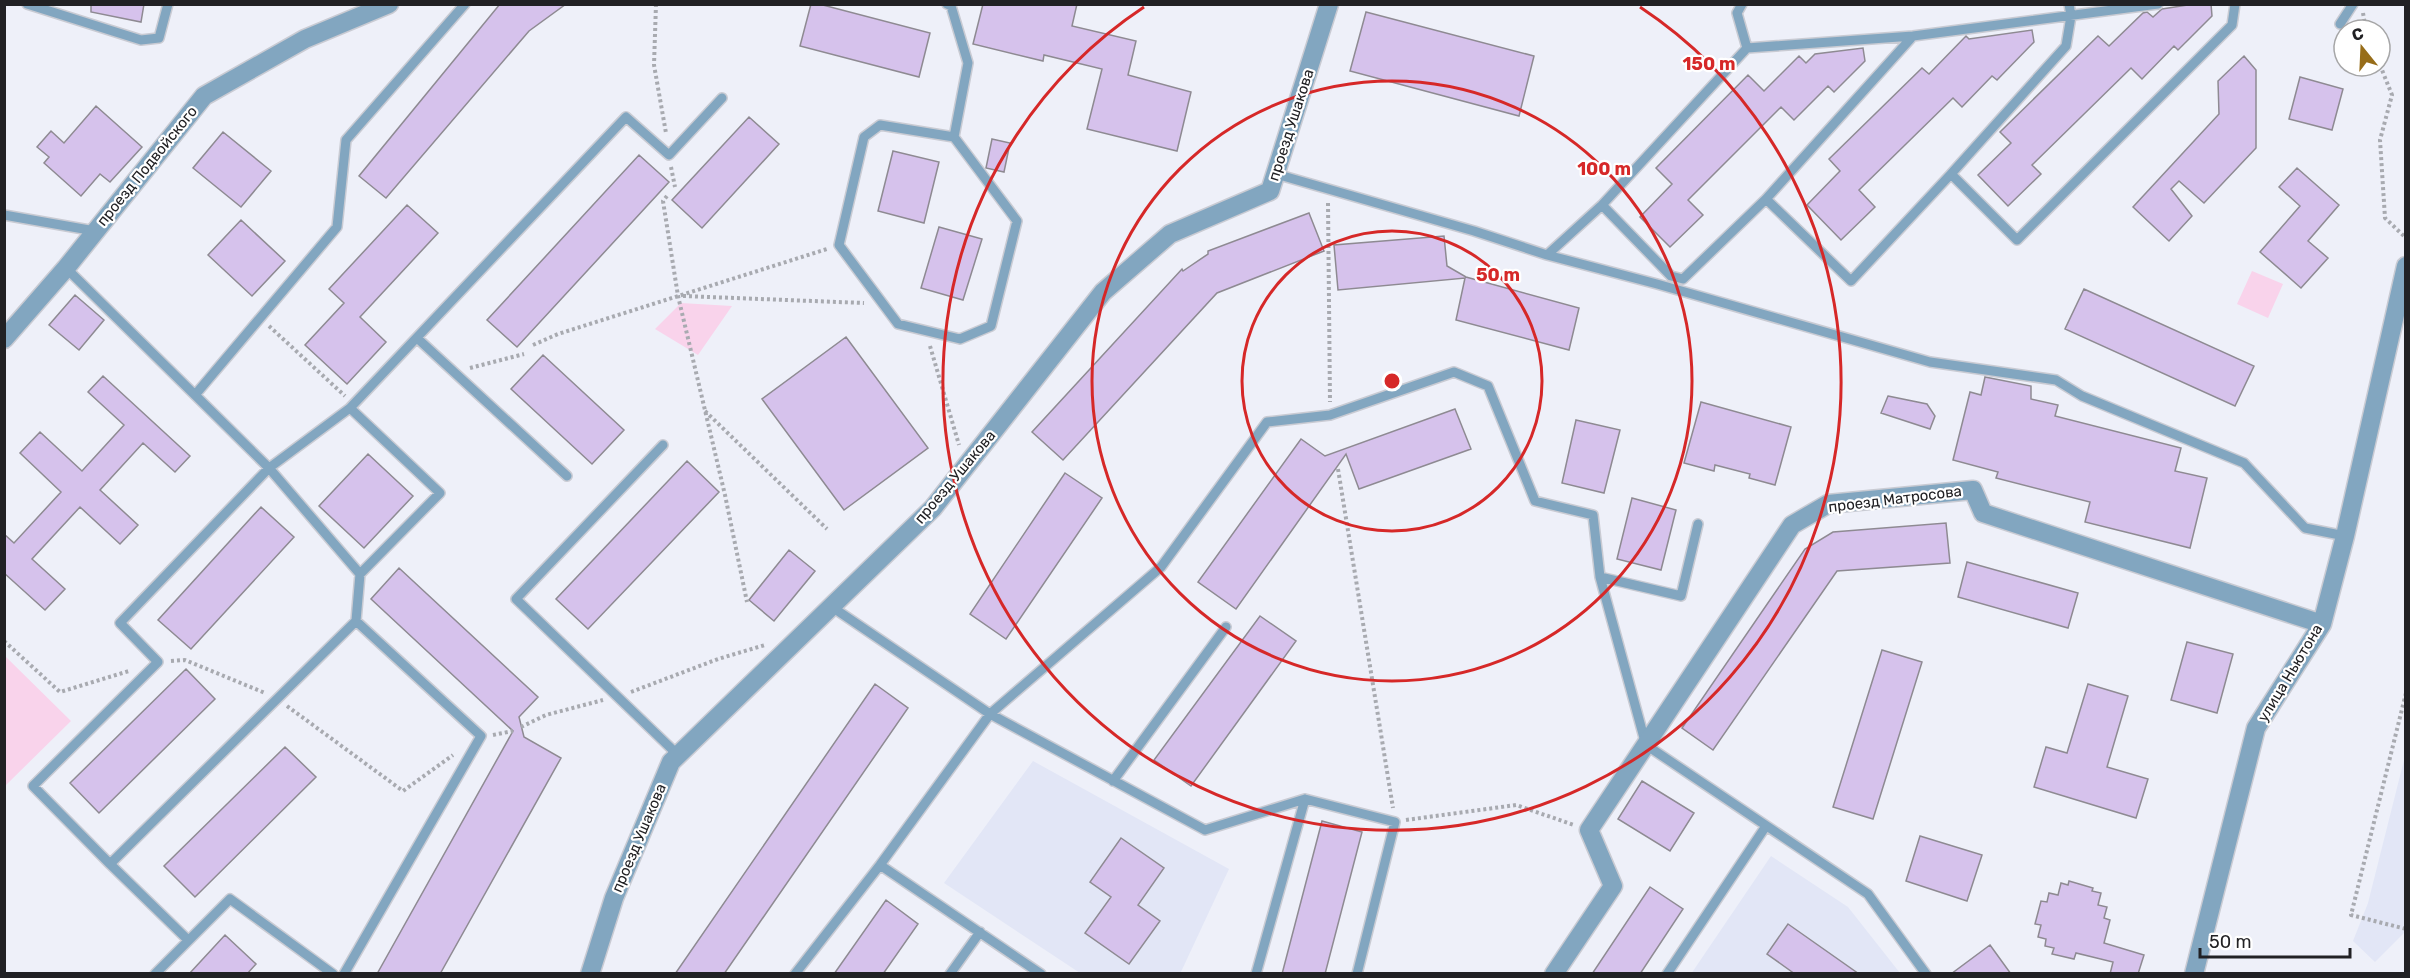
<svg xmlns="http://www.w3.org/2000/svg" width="2410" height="978" viewBox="0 0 2410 978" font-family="Rubik,sans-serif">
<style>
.built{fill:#e2e6f6}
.green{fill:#f9d3eb}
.building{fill:#d6c2ec;stroke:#8e8a92;stroke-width:1.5}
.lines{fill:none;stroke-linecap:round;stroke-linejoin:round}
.lane-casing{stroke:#c9cbd3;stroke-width:12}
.street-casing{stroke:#c9cbd3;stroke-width:21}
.path{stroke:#a8aab0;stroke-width:4;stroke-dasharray:3 3;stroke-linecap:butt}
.lane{stroke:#82a6c0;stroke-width:9}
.street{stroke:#82a6c0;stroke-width:18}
.ring{fill:none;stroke:#d62828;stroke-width:3}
.labels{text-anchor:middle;stroke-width:4.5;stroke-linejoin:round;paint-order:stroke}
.street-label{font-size:15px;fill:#212124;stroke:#fff}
.centre{fill:#d62828;stroke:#fff;stroke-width:3}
.ring-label{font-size:18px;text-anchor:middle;font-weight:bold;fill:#d62828;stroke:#fff;stroke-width:4.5;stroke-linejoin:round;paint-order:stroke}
</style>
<rect width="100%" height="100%" fill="#eef0f9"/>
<path class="built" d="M2405,756v176l-30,30 -22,-21 15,-38z
M1033,761l196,108 -49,105 -100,-1 -136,-90z
M1771,856l77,51 52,66 -209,1z"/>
<path class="green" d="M2252,271l31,13 -15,34 -31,-14z
M681,303l51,3 -34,49 -43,-26z
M5,656l66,65 -66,65z"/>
<path class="building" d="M91,4h53l-3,18 -50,-10z
M500,4h66l-37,27 -143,167 -27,-22z
M811,4h8l111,29 -11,44 -119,-31z
M983,4h94l-5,22 64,15 -8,34 63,17 -14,59 -90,-22 15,-60 -58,-14 -1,6 -70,-17z
M2194,4h17l1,12 -34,34 -4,-4 -32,33 -11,-11 -99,97 9,9 -33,32 -30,-31 33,-32 -11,-11 98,-96 11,10 34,-33 4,-1 6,5 9,-8z
M1366,12l168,44 -15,60 -169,-45z
M2032,30l2,12 -37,38 -5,-4 -30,31 -9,-9 -94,92 16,17 -34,33 -34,-35 33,-34 -11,-12 93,-91 7,6 37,-38 3,3z
M1863,48l2,13 -31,31 -6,-6 -34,34 -13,-13 -93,93 15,15 -33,32 -30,-30 32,-33 -16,-16 92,-93 16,16 35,-35 7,7 9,-9z
M2244,56l12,14v78l-52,55 -25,-22 -8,8 21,27 -23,25 -36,-34 86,-93 -1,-33z
M2300,77l43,12 -11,41 -43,-11z
M96,106l46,41 -32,35 -10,-8 -19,22 -37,-33 5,-6 -12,-10 14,-16 13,12z
M749,117l30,27 -77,84 -30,-28z
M223,132l48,39 -30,36 -48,-39z
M992,139l18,4 -6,29 -18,-4z
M893,151l46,11 -15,61 -46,-12z
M639,155l30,27 -152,165 -30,-27z
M2297,168l42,37 -31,36 20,17 -27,30 -41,-36 40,-46 -21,-19z
M407,205l31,28 -78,84 26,25 -39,42 -42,-39 39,-42 -15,-14z
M1309,213l15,38 -107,42 -154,167 -31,-28 150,-163 1,2 25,-17v-3z
M241,220l44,41 -33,35 -44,-41z
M939,227l43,12 -19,61 -42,-12z
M1444,236l3,30 19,11 113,31 -10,42 -113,-30 9,-42 -127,12 -4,-45z
M2084,289l170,77 -19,40 -170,-77z
M75,295l29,25 -25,30 -30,-25z
M846,337l82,111 -84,62 -82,-111z
M543,355l81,75 -32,34 -81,-75z
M103,376l87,80 -15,16 -32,-29 -43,47 38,35 -18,19 -40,-37 -48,52 33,30 -20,21 -41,-37v-39l10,9 47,-51 -41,-39 20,-21 42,39 42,-46 -36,-33z
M1985,377l46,9v13l27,6 -3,11 126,32 -6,23 32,7 -17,70 -105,-26 5,-20 -94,-24 2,-6 -45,-12 17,-68 11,3z
M1888,396l39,8 8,12 -5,13 -49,-16z
M1701,402l90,25 -16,58 -26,-7 1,-4 -35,-9 -1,6 -30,-8z
M1455,409l16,40 -112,40 -13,-35 -110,155 -38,-27 103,-143 24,17z
M1576,420l44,10 -16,63 -42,-10z
M368,454l45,42 -49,52 -45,-42z
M687,461l32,31 -131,137 -32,-30z
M1065,473l37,25 -96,141 -36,-25z
M1632,498l44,12 -15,60 -44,-11z
M261,507l33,30 -103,112 -33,-29z
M1946,523l4,40 -113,8 -124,179 -31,-22 123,-179 28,-17z
M789,550l26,21 -41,50 -25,-21z
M1967,562l111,31 -10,35 -110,-31z
M399,568l139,129 -19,20 5,20 37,21 -121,216h-63l136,-243 -142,-132z
M1260,616l36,25 -105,145 -37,-26z
M2187,642l46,12 -16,59 -46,-13z
M1882,650l40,12 -49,157 -40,-12z
M186,669l29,30 -116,114 -29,-30z
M875,684l33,24 -184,266h-49z
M2088,684l40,12 -21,71 41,12 -12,39 -102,-31 12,-40 21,6z
M285,747l31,30 -121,120 -31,-31z
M1642,781l52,32 -24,38 -52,-32z
M1322,821l40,11 -37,142h-43z
M1920,836l62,19 -15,46 -61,-20z
M1121,838l43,30 -26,37 22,16 -31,43 -44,-31 26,-36 -21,-15z
M2069,881l24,7 -1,3 9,2 -3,12 9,2 -3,11 6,2 -6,23 40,12 -6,19h-28l3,-12 -37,-9 -2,6 -22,-5 2,-6 -9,-2 1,-7 -8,-2 3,-12 -6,-1 6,-23 6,1 2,-9 9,2 3,-12 7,2z
M1650,887l33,22 -43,65h-48z
M886,900l32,24 -35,50h-49z
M1788,924l71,50h-64l-28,-20z
M225,935l31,29 -9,10h-58z
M1990,945l21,29h-60z"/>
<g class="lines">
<defs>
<path id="lane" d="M27,4l114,36 18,-2 9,-34
M947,4l4,2 17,57 -14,74
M2340,24l13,-20
M1747,48l166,-12 245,-32
M880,125l74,12 63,84 -26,105 -31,13 -62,-15 -59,-79 25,-108z
M1276,174l198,57 73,24 110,29 273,78 126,18 26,16 162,67 61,65 40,8
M1951,174l115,-128 5,-30 -2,-12
M1766,199l147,-163
M1602,205l69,71 12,3 83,-80 85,82 100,-107 66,66 215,-215 3,-21
M4,215l91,16
M1547,255l55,-50 145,-157 -10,-35 5,-9
M66,268l129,127 142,-168 9,-87 119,-136
M417,338l150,138
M195,395l74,73 91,106 -4,47
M350,408l276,-291 43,38 53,-57
M663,445l-147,154 162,156
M1600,577l46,168 222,149 58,80
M832,607l158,107 215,116 100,-31 90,23 -38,152
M1113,781l113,-154
M110,864l-77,-78 125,-124 -38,-39 149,-155 81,-60 90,85 -80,81
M880,865l161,109
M188,940l-78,-76 246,-243 125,115 -137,238
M155,974l75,-75 103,75
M795,974l85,-109 110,-151 171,-147 106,-145 63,-7 124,-43 34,14 47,115 58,14 7,62 81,19 17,-72
M950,974l30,-42
M1256,974l49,-175
M1667,974l99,-148"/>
<path id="street" d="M4,339l62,-71 138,-172 101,-57 84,-35
M590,974l24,-76 57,-136 262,-254 170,-216 67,-58 100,-43 59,-187
M1554,974l59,-88 -24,-56 203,-305 36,-21 145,-14 10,23 339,111
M2194,974l62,-246 66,-104 23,-88 61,-270"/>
</defs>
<use href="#lane" class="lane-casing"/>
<use href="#street" class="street-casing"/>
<path class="path" d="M656,4l-2,61 12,68
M2363,13l3,17
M2380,65l12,30 -12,45 5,78 21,20
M671,167l4,20
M667,196l-4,5 15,95 47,199 22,107
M1328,203l2,199
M683,296l181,7
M269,326l76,70
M533,345l25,-11 269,-85
M930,346l29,99
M470,368l54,-14
M705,411l122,118
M1338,469l55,339
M4,641l56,51 69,-21
M171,661l14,-1 80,33
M631,692l87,-33 47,-14
M2406,693l-55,222 55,14
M287,706l116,85 50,-36
M521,727l25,-12 57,-15
M493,735l20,-4
M1406,820l110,-15 58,20"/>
<use href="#lane" class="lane"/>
<use href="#street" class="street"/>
</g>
<g class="ring">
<circle cx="1392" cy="381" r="150"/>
<circle cx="1392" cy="381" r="300"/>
<path d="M1640 7A449 449 0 1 1 1144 7"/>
</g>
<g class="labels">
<g class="street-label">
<text transform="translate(1291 125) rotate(-72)" y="5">проезд Ушакова</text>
<text transform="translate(147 166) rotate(-51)" y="5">проезд Подвойского</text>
<text transform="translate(955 477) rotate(-50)" y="5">проезд Ушакова</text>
<text transform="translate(1895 499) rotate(-7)" y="5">проезд Матросова</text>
<text transform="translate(2290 673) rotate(-59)" y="5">улица Ньютона</text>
<text transform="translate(639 838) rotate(-67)" y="5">проезд Ушакова</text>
</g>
</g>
<circle cx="1392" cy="381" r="9" class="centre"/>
<g class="ring-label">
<text x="1709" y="70">150 m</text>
<text x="1604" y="175">100 m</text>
<text x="1498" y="281">50 m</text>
</g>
<rect width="2410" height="978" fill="none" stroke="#212124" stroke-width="12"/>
<g transform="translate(2362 48) rotate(342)"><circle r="28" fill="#ffffff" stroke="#a6a6a7" stroke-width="1.5"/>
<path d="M0-4.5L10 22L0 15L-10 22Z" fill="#976d19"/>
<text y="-9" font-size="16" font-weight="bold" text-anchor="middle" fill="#212124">С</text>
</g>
<path d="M2200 948v9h150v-9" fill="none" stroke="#212124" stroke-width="3"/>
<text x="2209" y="948" font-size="18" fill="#212124" stroke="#ffffff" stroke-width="4.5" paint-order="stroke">50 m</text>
</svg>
